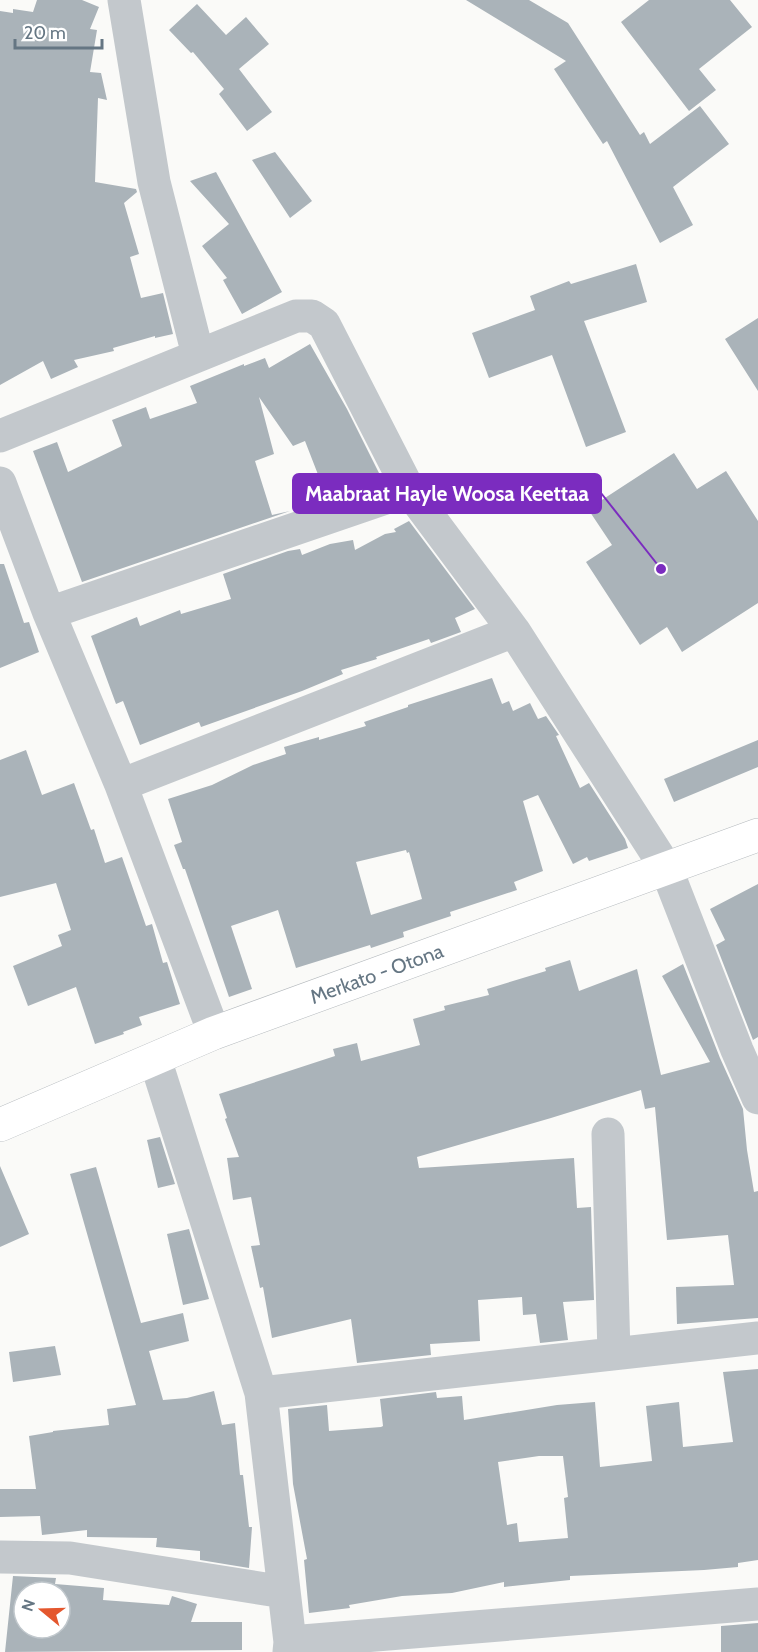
<svg xmlns="http://www.w3.org/2000/svg" width="758" height="1652" viewBox="0 0 758 1652" font-family="Cabin,sans-serif">
<style>
.building{fill:#aab3b9;fill-rule:evenodd}
.lines{fill:none;stroke-linecap:round;stroke-linejoin:round}
.major-casing{stroke:#b5babe;stroke-width:34}
.minor{stroke:#c3c8cc;stroke-width:33}
.major{stroke:#fff;stroke-width:33}
.labels{text-anchor:middle;stroke-width:6;stroke-linejoin:round;paint-order:stroke}
.street-label{font-size:20px;fill:#657683;stroke:#fff}
.leader{fill:none;stroke:#7b2cbf;stroke-width:2}
.callout-dot{fill:#7b2cbf;stroke:#fff;stroke-width:2}
.callout{fill:#7b2cbf;stroke:#7b2cbf;stroke-width:2}
.callout-label{font-size:21px;text-anchor:middle;font-weight:bold;fill:#fff}
</style>
<rect width="100%" height="100%" fill="#fafaf8"/>
<path class="building" d="M37,0h45l17,7 -9,22 7,1 -7,42 11,1 6,27 -9,-2 -3,84 41,7 1,3 -13,11 15,51 -9,3 11,41 22,-5 10,41 -18,4v-2l-42,12 1,3 -40,9 4,7 -27,12 -8,-18 -43,24v-374l13,2v-4l20,3z
M466,0h63l39,23 72,112 4,-3 6,12 50,-38 29,38 -56,43 20,38 -33,18 -53,-102 -4,3 -49,-75 12,-8z
M649,0h81l22,27 -53,42 17,21 -27,21 -68,-89z
M197,4l29,31 20,-18 23,27 -30,25 33,43 -25,19 -28,-37 5,-5 -31,-37 -2,1 -22,-23z
M275,152l37,49 -22,17 -38,-58z
M216,172l66,120 -40,22 -19,-34 4,-2 -25,-32 27,-22 -39,-43z
M636,264l11,38 -63,19 42,111 -40,15 -34,-92 -63,23 -17,-45 63,-23 -5,-14 39,-15 2,3z
M758,318v73l-33,-52z
M310,344l37,65 34,68 -9,6 -7,2 -2,-2 -8,6 -25,8 -6,-7 -19,-49 -12,5 -34,-49 15,57 -19,7 17,54 18,-4 -208,71 -49,-131 24,-9 11,30 54,-26 -10,-26 34,-13 4,12 47,-16 -7,-17 54,-22v2l21,-8 4,10z
M674,453l23,36 29,-18 32,50v82l-76,49 -15,-25 -27,18 -54,-83 26,-17 -24,-36z
M409,521l66,88 -20,9 6,14 -30,11 -2,-4 -53,18 1,2 -36,11 2,4 -41,17 -101,36 -2,-5 -59,23 -17,-44 -7,3 -25,-68 46,-19 3,9 40,-16 1,4 50,-15 -8,-25 65,-23 12,-2 2,6 28,-11 23,-4 2,10 30,-16 11,-2 -2,-3z
M0,564h4l20,59 5,-1 10,30 -39,16z
M492,678l10,26 7,-3 4,10 17,-8 8,16 8,-3 13,19 -3,1 24,52 9,-5 36,56 3,9 -39,13 -2,-4 -14,7 -35,-69 -15,6 20,70 -29,11 3,8 -67,22 1,4 -48,16 1,5 -33,11 -1,-3 -74,23 -18,-58 -47,16 21,63 -23,8 -44,-128h-2l-9,-24 8,-3 -14,-43 44,-14 41,-20 33,-11 -2,-7 35,-10v3l47,-14 -2,-4 44,-15v-2zM406,850l1,3 2,-1 13,47 -51,16 -15,-53z
M758,740v27l-84,35 -10,-23z
M26,750l16,45 32,-12 17,47 3,-1 11,34 17,-6 24,69 6,-2 11,39 4,-1 13,42 -41,13 3,8 -19,7 1,2 -29,10 -19,-57 -48,19 -15,-40 49,-20 -4,-11 13,-5 -15,-47 -56,14v-137z
M758,884v153l-5,3 -37,-95 9,-5 -15,-31z
M570,960l9,31 58,-22 24,106 49,-13 -48,-86 21,-12 37,94 23,51 4,41 7,42 4,-1v127l-81,6 -1,-37 58,-2 -6,-50 -61,5 -12,-133 -10,2 -4,-19 -90,28 -134,39 2,11 155,-10 3,50 14,-1 3,93 -31,2 5,38 -28,3 -4,-29 -13,1 -1,-18 -44,3 2,41 -50,3 1,11 -74,8 -6,-44 -79,19 -9,-51 -3,1 -9,-42 9,-1 -9,-48 -18,3 -6,-42 12,-1 -14,-38 2,-1 -8,-24 116,-38 -2,-7 24,-6 4,18 59,-16 -7,-26 32,-9 -1,-4 45,-11 -2,-6 59,-18 -1,-3z
M160,1137l15,47 -17,4 -11,-48z
M0,1166l29,68 -29,13z
M96,1167l45,156 42,-10 6,28 -40,10 14,49 24,-2 27,-7 8,34 13,-2 5,52h3l6,52h3l-3,41 -49,-8v-9l-44,-4 1,-9 -70,-1v-7l-45,5 -2,-19 -40,1v-28h36l-7,-53 24,-4v-1l56,-6 -2,-16 29,-4 -66,-231z
M189,1229l20,70 -26,6 -16,-71z
M55,1346l6,29 -48,7 -4,-30z
M758,1369v191l-20,3v4l-34,3 -134,6v4l-66,7v-5l-52,11 -50,3 -53,9 1,3 -41,5 -5,-53 3,-1 -14,-75 -5,-75 39,-4 2,26 52,-4 2,-1 -3,-27 56,-7 1,6 25,-2 2,24 93,-15 38,-3 5,65 52,-6 -6,-55 33,-4 4,45 50,-5 -10,-70zM539,1456h24l5,41 -4,1 4,40 -49,4 -2,-19 -10,2 -9,-63z
M13,1576l43,2 -1,6 49,4 -1,12 66,5 3,-9 25,8 -6,18h51v28l-237,2zM24,1592h36v36h-36z
M758,1623v29h-37v-26z"/>
<g class="lines">
<defs>
<g id="major">
<path id="s1" d="M0,1125l214,-92 544,-198"/>
</g>
</defs>
<use href="#major" class="major-casing"/>
<path class="minor" d="M124,0l30,182 44,173
M0,436l296,-120h16l12,8 85,166 105,141 152,237 71,182 21,48
M0,483l49,130 72,172 93,248
M49,613l360,-123
M121,785l393,-154
M155,1059l106,334 29,249 -1,10
M608,1134l6,220
M261,1393l497,-55
M0,1557l70,1 214,34
M290,1642l468,-38"/>
<use href="#major" class="major"/>
</g>
<g class="labels">
<g class="street-label">
<text dy="7" stroke="none"><textPath href="#s1" startOffset="406">Merkato - Otona</textPath></text>
</g>
</g>
<path class="leader" d="M661 569L601 493"/>
<circle class="callout-dot" cx="661" cy="569" r="6"/>
<rect class="callout" x="293" y="474" width="308" height="39" rx="6"/>
<g class="callout-label">
<text x="447" y="501">Maabraat Hayle Woosa Keettaa</text>
</g>
<g transform="translate(42 1610) rotate(289)"><circle r="28" fill="#ffffff" stroke="#c1c8cd" stroke-width="1.5"/>
<path d="M0-4.5L10 22L0 15L-10 22Z" fill="#e4572e"/>
<text y="-9" font-size="16" font-weight="bold" text-anchor="middle" fill="#657683">N</text>
</g>
<path d="M15 39v9h87v-9" fill="none" stroke="#657683" stroke-width="3"/>
<text x="24" y="39" font-size="18" fill="#657683" stroke="#ffffff" stroke-width="4.5" paint-order="stroke">20 m</text>
</svg>
